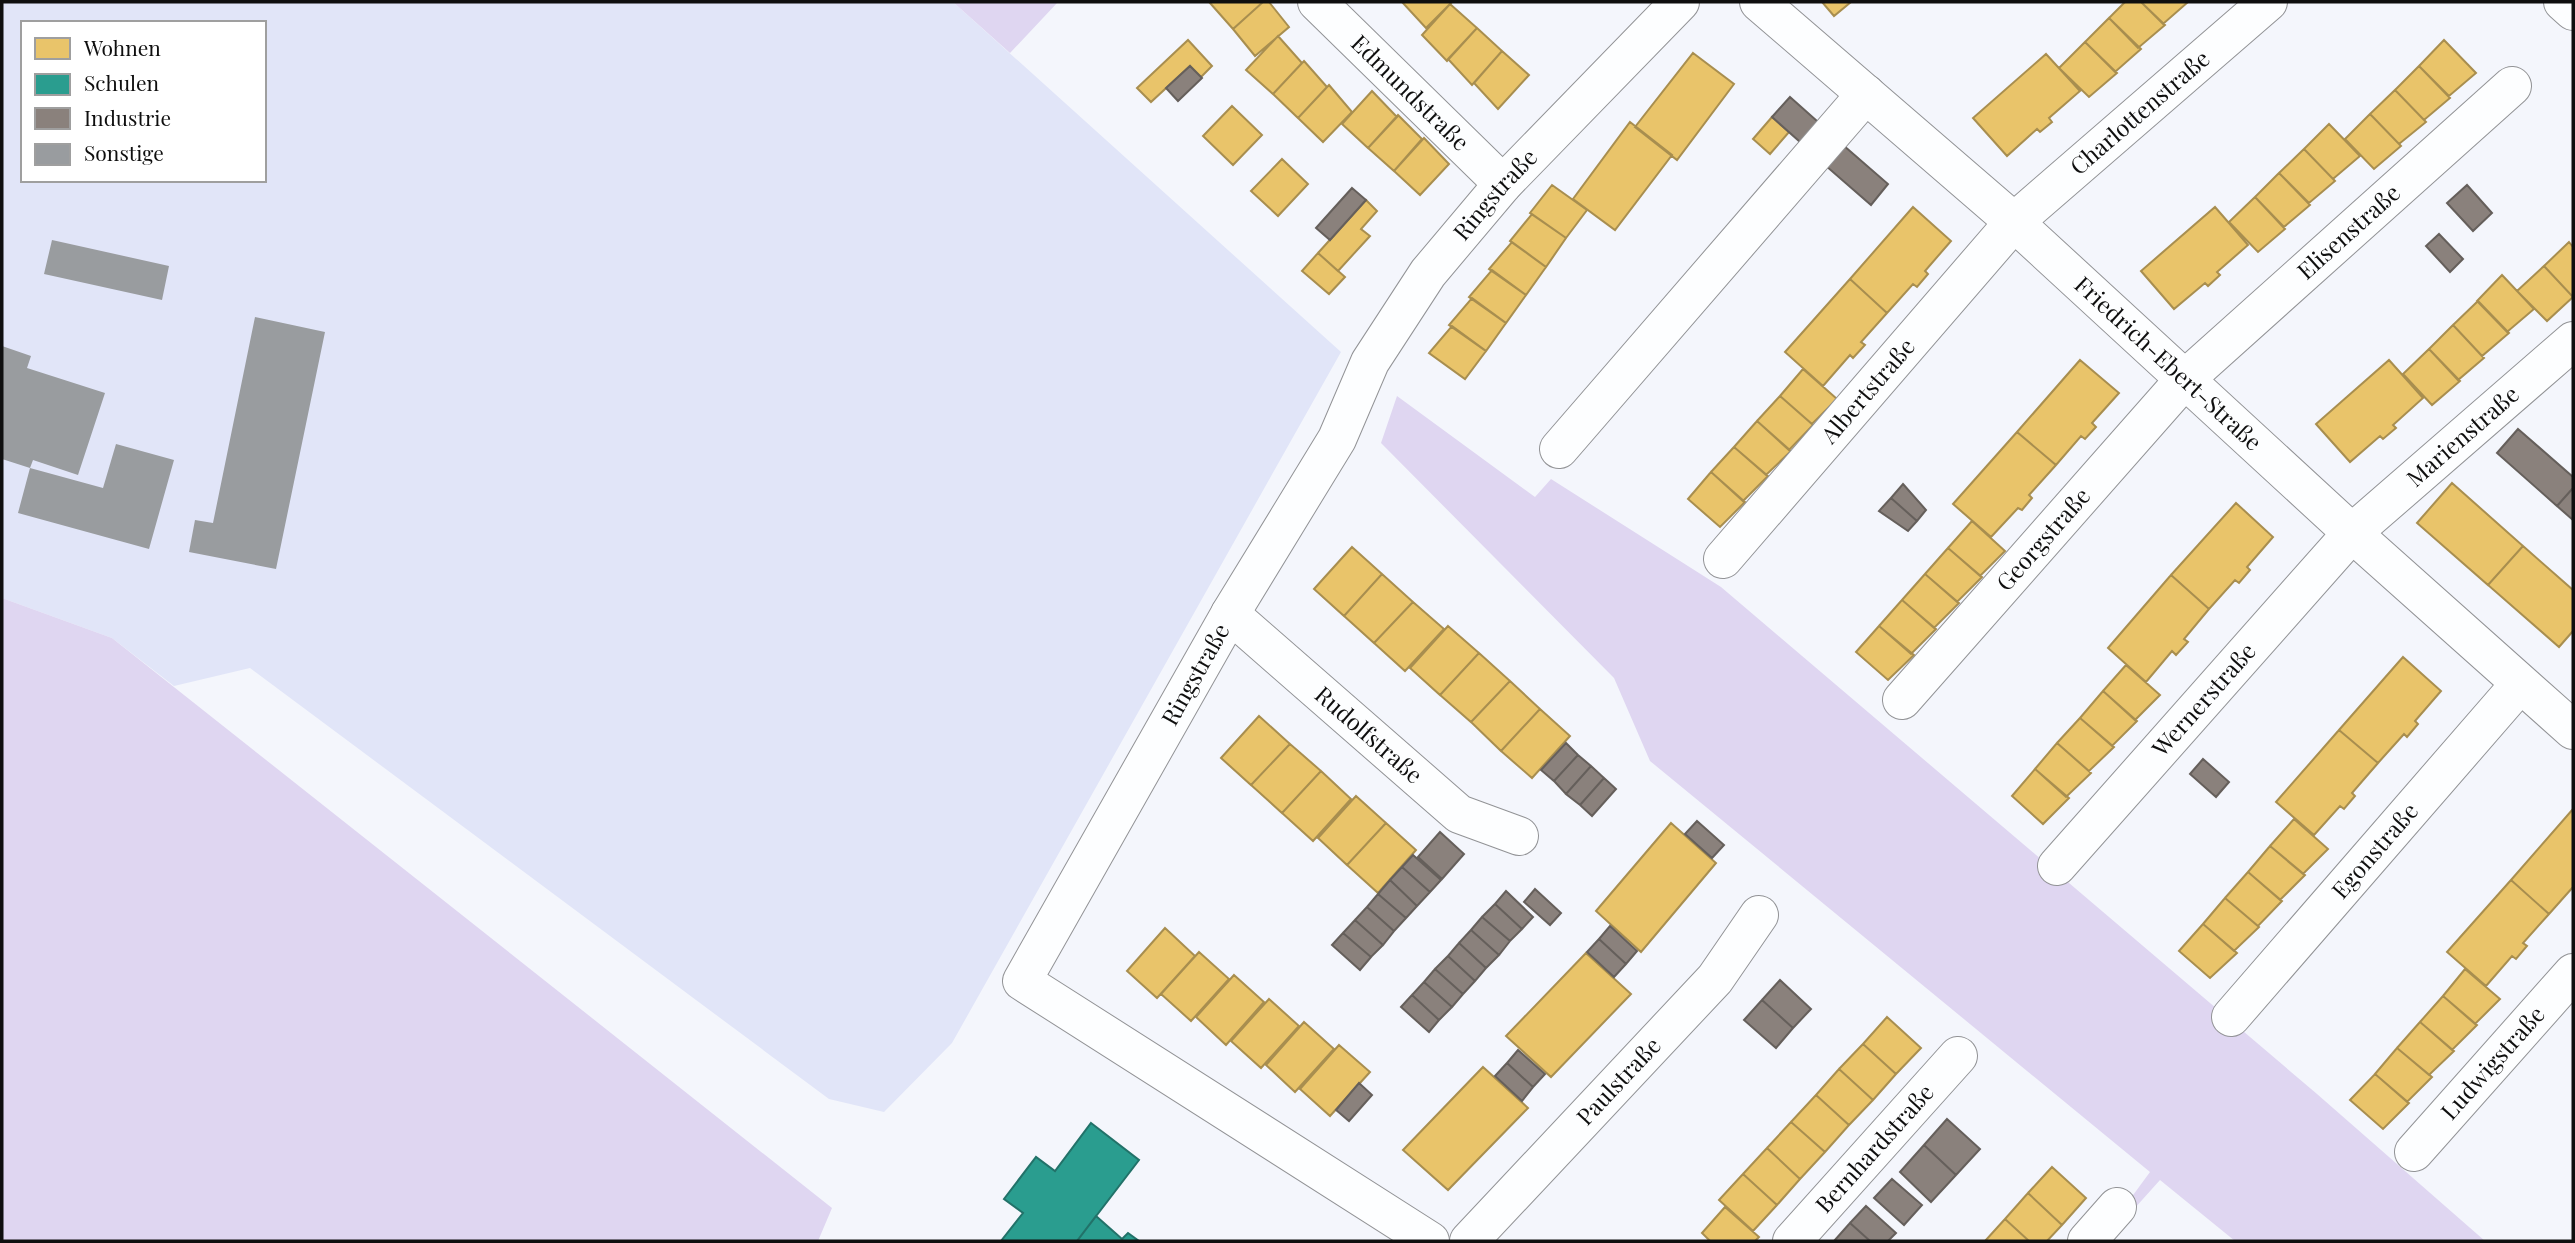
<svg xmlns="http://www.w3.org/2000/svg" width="2575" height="1243" viewBox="0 0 2575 1243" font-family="'Playfair Display',serif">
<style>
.farmland{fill:#e1e5f8;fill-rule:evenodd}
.green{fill:#dfd6f1}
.homes{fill:#e9c46a;stroke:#a88e4f;stroke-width:2}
.schools{fill:#2a9d8f;stroke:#227269;stroke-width:2}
.industry{fill:#8a817c;stroke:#655f5b;stroke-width:2}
.building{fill:#999c9f}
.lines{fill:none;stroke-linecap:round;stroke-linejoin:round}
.minor-casing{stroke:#929396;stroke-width:40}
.minor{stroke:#fdfeff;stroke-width:38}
.labels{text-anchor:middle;stroke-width:7;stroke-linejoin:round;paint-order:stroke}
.street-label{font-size:23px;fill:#0f0f0f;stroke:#fff}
</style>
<rect width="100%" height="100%" fill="#f4f6fc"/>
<path class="farmland" d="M2,2h951l388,350 -389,691 -68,69 -55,-13 -579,-431 -76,18 -62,-48 -110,-40zM23,23h241v157h-241z"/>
<path class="green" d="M953,2h105l-48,51z
M1397,396l138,101 16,-18 170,108 596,507 168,147h-250l-75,-61 -26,29 -6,-7 22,-30 -500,-411 -36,-83 -233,-235z
M2,598l110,40 720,570 -14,33h-816z"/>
<path class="homes" d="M1212,2h51l-30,27 -23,-26z
M1263,2h6l20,25 -34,29 -22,-27z
M1402,2h50l-26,26z
M1822,2h29l-17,14z
M2125,2h16l24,23 -27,23 -29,-30z
M2141,2h47l-25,22z
M1450,4l27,24 -30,33 -25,-26z
M2109,18l32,31 -26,23 -30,-30z
M1477,28l25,23 -30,34 -24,-26z
M1278,36l24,27 -29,31 -27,-24z
M1188,40l24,26 -11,11 -11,-11 -39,36 -14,-14z
M2444,40l32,33 -27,23 -30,-30z
M2085,42l32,31 -28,24 -30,-29z
M1502,51l27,24 -31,34 -24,-26z
M1693,53l41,31 -57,76 -42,-33z
M2046,54l34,37 -31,27 3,4 -12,10 -3,-3 -30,27 -34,-38z
M1304,61l23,26 -29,31 -25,-24z
M2419,66l31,32 -26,22 -29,-30z
M1329,85l23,27 -29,30 -25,-24z
M2395,90l31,32 -27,22 -29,-30z
M1372,91l25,26 -29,31 -26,-24z
M1232,106l30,29 -29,30 -30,-29z
M2370,114l31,32 -27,23 -29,-30z
M1398,115l24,24 -28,32 -26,-23z
M1772,117l17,15 -19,22 -17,-15z
M1630,122l42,33 -57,75 -42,-31z
M2329,124l31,32 -27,23 -29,-30z
M1424,138l25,26 -29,31 -26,-24z
M2304,149l31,32 -26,22 -30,-30z
M1282,159l26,25 -30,32 -27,-25z
M2279,173l31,32 -26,22 -29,-30z
M1552,185l35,25 -21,28 -36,-25z
M2255,197l30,32 -27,23 -29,-30z
M1366,200l11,11 -16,18 9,7 -32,35 -20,-18z
M1913,207l38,34 -26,30 3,3 -11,13 -4,-3 -26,29 -37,-34z
M2215,207l33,38 -31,27 3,3 -12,11 -3,-3 -31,26 -33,-38z
M1532,214l34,24 -20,29 -36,-26z
M1512,242l34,25 -20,28 -37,-26z
M2569,242l4,5v50l-29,-31z
M1318,253l27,24 -16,17 -27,-23z
M2544,266l29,31 -26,24 -30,-30z
M1492,270l34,25 -20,28 -37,-26z
M2502,275l32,34 -27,23 -30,-31z
M1850,279l37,34 -26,29 4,3 -12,13 -3,-3 -27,31 -38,-34z
M1472,298l34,25 -20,28 -37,-26z
M2478,301l31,32 -27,23 -29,-31z
M2453,325l31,33 -26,22 -29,-31z
M1452,326l34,25 -21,28 -36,-26z
M2429,349l31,32 -28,24 -29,-31z
M2080,360l39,33 -27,30 4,4 -11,12 -4,-3 -25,29 -39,-33z
M2389,360l34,38 -30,27 3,3 -13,11 -3,-3 -30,26 -34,-38z
M1803,369l34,30 -25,25 -32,-28z
M1780,396l33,29 -24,25 -32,-29z
M1757,421l34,30 -25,24 -32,-28z
M2017,432l39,33 -27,30 3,3 -10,12 -4,-2 -27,29 -38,-33z
M1734,447l34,29 -25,25 -32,-29z
M1711,472l34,30 -25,25 -32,-28z
M2452,483l71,63 -35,39 -71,-62z
M2236,503l37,34 -26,30 3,3 -11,13 -4,-3 -26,29 -38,-34z
M1972,521l33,30 -25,25 -32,-28z
M2523,546l50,44v41l-14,16 -71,-62z
M1352,547l30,27 -38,42 -30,-27z
M1948,548l34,29 -25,25 -32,-28z
M1382,574l31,28 -39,41 -30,-27z
M1925,574l34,29 -25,25 -32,-28z
M2171,575l38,34 -25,30 4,3 -12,13 -4,-4 -26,31 -38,-34z
M1902,600l34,29 -25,25 -32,-28z
M1413,602l31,27 -39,42 -31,-28z
M1448,626l31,27 -39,42 -30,-27z
M1879,626l35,29 -26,25 -32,-28z
M1479,653l31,28 -39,41 -31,-27z
M2403,657l38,34 -26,30 3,3 -11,13 -3,-3 -26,29 -39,-33z
M2126,665l34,30 -25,25 -32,-29z
M1510,681l30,28 -39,42 -30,-29z
M2103,691l34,30 -25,25 -32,-28z
M1540,709l30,27 -38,42 -31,-27z
M1259,716l31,28 -39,41 -30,-27z
M2080,718l34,29 -25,24 -32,-28z
M2339,730l39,33 -26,30 3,3 -11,13 -4,-3 -26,29 -38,-33z
M2057,743l34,30 -25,24 -31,-28z
M1290,744l31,27 -39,42 -31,-28z
M2035,769l34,29 -26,26 -31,-28z
M1321,771l30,28 -38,42 -31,-28z
M1356,796l30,27 -39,42 -29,-27z
M2573,809v78l-24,27 -38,-34z
M2294,819l34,30 -25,25 -33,-28z
M1386,823l30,27 -38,43 -31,-28z
M1671,823l45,40 -75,89 -45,-41z
M2270,846l35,29 -25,25 -32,-28z
M2248,872l34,29 -24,25 -33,-28z
M2511,880l38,34 -26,29 4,3 -11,13 -4,-3 -26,30 -39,-34z
M2225,898l34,29 -25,24 -31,-27z
M2203,924l34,29 -27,25 -31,-27z
M1165,928l30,28 -38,42 -30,-27z
M1199,952l30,27 -38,42 -30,-27z
M1586,953l45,41 -80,83 -45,-41z
M2465,969l35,30 -25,25 -32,-28z
M1234,975l30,27 -38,43 -30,-28z
M2443,996l34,29 -25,25 -32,-28z
M1269,999l30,27 -38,42 -30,-27z
M1887,1017l34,31 -25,26 -33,-30z
M1304,1022l30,27 -39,43 -29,-27z
M2420,1022l34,29 -25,24 -32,-27z
M1863,1044l33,30 -23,26 -34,-31z
M1339,1045l31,27 -40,44 -30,-27z
M2397,1048l35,29 -25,25 -32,-28z
M1483,1067l45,41 -80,82 -45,-40z
M1839,1069l34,31 -24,25 -33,-30z
M2375,1074l34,29 -26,26 -33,-29z
M1816,1095l33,30 -24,27 -34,-30z
M1791,1122l34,30 -25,27 -33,-31z
M1767,1148l33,31 -23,26 -34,-31z
M2052,1167l34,31 -24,27 -34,-32z
M1743,1174l34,31 -24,26 -34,-31z
M2028,1193l34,32 -15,16h-18l-24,-22z
M1725,1207l34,30 -4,4h-45l-8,-8z
M2005,1219l24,22h-44z"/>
<path class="schools" d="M1091,1123l48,37 -62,81h-76l22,-28 -19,-14 32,-42 19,14z
M1096,1216l26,23 6,-6 11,8h-62z"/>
<path class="industry" d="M1190,66l12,12 -24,23 -12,-13z
M1790,97l36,32 -18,20 -36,-32z
M1843,145l45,39 -17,21 -45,-39z
M2467,185l25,28 -19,18 -26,-28z
M1352,188l14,12 -36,40 -14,-12z
M2439,234l24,25 -13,13 -24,-26z
M2518,429l55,48v11l-16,18 -60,-53z
M1903,484l23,26 -9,11 -26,-23z
M2573,488v32l-16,-14z
M1891,498l26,23 -9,10 -29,-20z
M1566,743l12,12 -24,26 -13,-11z
M1578,755l13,11 -25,28 -12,-13z
M2203,759l26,23 -13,15 -26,-23z
M1591,766l13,12 -24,27 -14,-11z
M1604,778l12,11 -24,27 -12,-11z
M1697,821l27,24 -12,13 -27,-24z
M1440,832l24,22 -22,25 -24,-22z
M1413,855l28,25 -11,12 -28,-25z
M1402,867l28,25 -13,14 -27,-26z
M1390,880l27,26 -11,12 -28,-24z
M1535,889l26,24 -11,12 -26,-23z
M1506,891l27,26 -11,12 -27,-25z
M1378,894l28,24 -12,13 -27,-24z
M1495,904l27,25 -12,12 -28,-24z
M1367,907l27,24 -11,14 -28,-25z
M1482,917l28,24 -11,14 -28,-25z
M1355,920l28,25 -12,12 -28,-24z
M1610,926l27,25 -11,13 -27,-25z
M1471,930l28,25 -13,13 -27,-25z
M1343,933l28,24 -11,13 -28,-25z
M1599,939l27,25 -12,13 -27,-25z
M1459,943l27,25 -11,13 -27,-25z
M1448,956l27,25 -12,13 -28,-25z
M1435,969l28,25 -11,13 -28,-25z
M1780,980l31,29 -18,19 -31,-28z
M1424,982l28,25 -13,13 -27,-25z
M1412,995l27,25 -10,12 -28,-25z
M1762,1000l31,28 -17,20 -32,-28z
M1518,1050l27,24 -12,13 -26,-24z
M1507,1063l26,24 -11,14 -27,-25z
M1359,1083l13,12 -23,26 -13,-11z
M1947,1119l33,30 -24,26 -32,-30z
M1924,1145l32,30 -25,27 -31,-30z
M1892,1179l30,26 -18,20 -30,-27z
M1866,1206l30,27 -8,8h-18l-20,-18z
M1850,1223l20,18h-36z"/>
<path class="building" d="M52,240l117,26 -7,34 -118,-26z
M255,317l70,15 -49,237 -87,-17 6,-32 18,3z
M2,346l29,10 -4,12 78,25 -27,82 -45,-15 -3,8 73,20 13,-44 58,16 -25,89 -131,-36 12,-45 -28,-9z"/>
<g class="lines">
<defs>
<g id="minor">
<path id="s1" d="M1317,2l186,182"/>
<path id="s2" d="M1759,2l255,220 338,311 221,197"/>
<path d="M2563,2l10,9"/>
<path d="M1559,449l307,-355"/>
<path id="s3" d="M1723,559l291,-337 254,-220"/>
<path id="s4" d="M1230,614l229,200 60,22"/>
<path id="s5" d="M1902,700l282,-320 328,-294"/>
<path id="s6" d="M2057,866l295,-333 221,-192"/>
<path id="s7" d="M2231,1017l289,-333"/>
<path id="s8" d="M2414,1152l159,-179"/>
<path id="s9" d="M1430,1241l-408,-260 208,-367 107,-175 33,-77 58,-89 75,-89 177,-182"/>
<path id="s10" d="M1469,1241l246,-262 44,-64"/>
<path id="s11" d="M1792,1241l166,-185"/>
<path d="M2087,1241l30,-34"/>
</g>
</defs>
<use href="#minor" class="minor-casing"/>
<use href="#minor" class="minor"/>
</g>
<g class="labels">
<g class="street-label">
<text dy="8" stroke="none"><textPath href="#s1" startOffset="130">Edmundstraße</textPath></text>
<text dy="8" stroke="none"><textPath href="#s3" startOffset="612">Charlottenstraße</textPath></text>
<text dy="8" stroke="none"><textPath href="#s9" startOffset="1404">Ringstraße</textPath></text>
<text dy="8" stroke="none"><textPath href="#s5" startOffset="648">Elisenstraße</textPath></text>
<text dy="8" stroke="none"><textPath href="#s2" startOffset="546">Friedrich-Ebert-Straße</textPath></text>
<text dy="8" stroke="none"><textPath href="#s3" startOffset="222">Albertstraße</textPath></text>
<text dy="8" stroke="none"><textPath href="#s6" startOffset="592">Marienstraße</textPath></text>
<text dy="8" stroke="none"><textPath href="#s5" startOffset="214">Georgstraße</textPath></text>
<text dy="8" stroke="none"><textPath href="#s9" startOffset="836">Ringstraße</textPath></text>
<text dy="8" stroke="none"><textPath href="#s6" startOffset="222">Wernerstraße</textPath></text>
<text dy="8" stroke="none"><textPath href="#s4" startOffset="184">Rudolfstraße</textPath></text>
<text dy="8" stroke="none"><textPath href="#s7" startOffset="220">Egonstraße</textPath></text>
<text dy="8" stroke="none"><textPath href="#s8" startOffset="119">Ludwigstraße</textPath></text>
<text dy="8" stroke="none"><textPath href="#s10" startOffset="219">Paulstraße</textPath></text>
<text dy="8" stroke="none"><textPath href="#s11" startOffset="124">Bernhardstraße</textPath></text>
</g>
</g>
<rect width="2575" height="1243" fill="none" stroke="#0f0f0f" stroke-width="7"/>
<rect x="21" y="21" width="245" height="161" fill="#ffffff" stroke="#9f9f9f" stroke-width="2"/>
<rect x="35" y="38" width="35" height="21" fill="#e9c46a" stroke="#9f9f9f" stroke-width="2"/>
<text x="84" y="56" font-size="21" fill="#0f0f0f">Wohnen</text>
<rect x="35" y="74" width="35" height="21" fill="#2a9d8f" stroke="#9f9f9f" stroke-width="2"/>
<text x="84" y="91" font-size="21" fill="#0f0f0f">Schulen</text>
<rect x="35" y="108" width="35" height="21" fill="#8a817c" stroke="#9f9f9f" stroke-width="2"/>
<text x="84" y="126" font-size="21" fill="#0f0f0f">Industrie</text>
<rect x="35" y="144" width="35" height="21" fill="#999c9f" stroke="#9f9f9f" stroke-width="2"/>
<text x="84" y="161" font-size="21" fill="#0f0f0f">Sonstige</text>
</svg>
